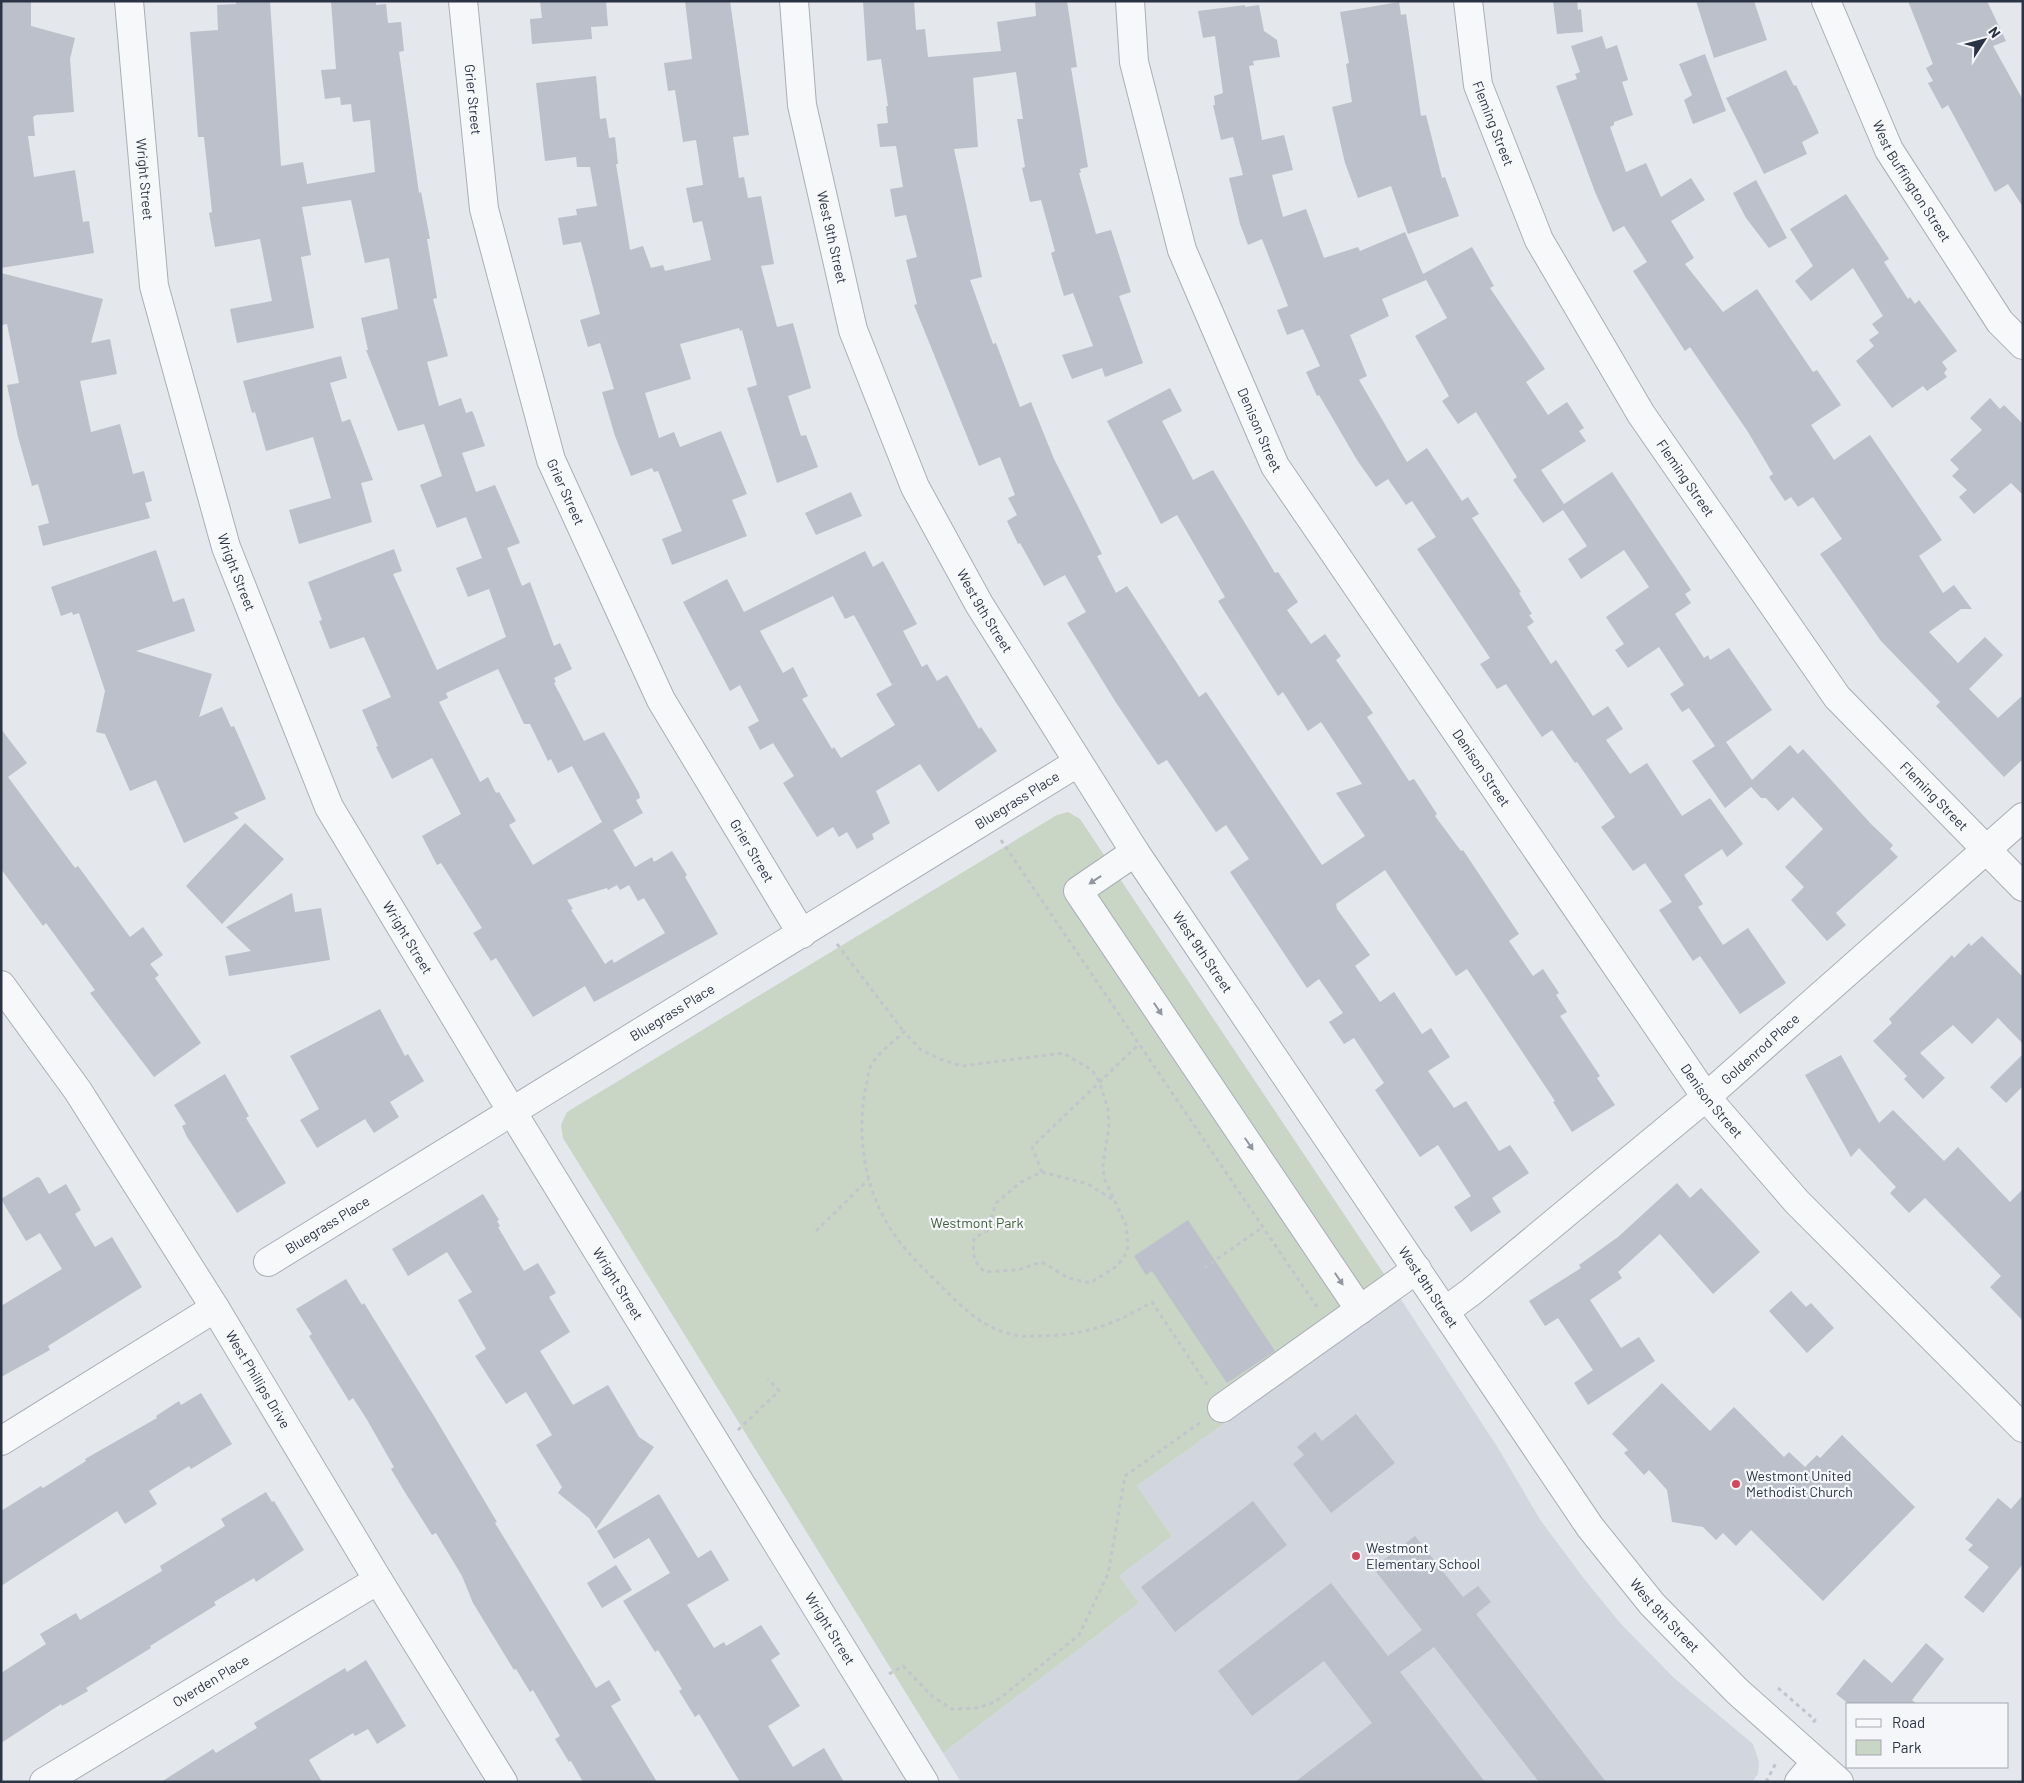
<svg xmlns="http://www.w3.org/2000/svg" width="2024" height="1783" font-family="Barlow,sans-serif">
<rect width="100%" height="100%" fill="#e4e7ec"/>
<!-- built -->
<path fill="#d2d6de" d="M1400 1298 1498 1448 1541 1521 1585 1580 1621 1624 1673 1677 1753 1744 1759 1762 1758 1774 1752 1782H961L943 1753 1139 1603 1119 1576 1172 1536 1137 1486Z"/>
<!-- green -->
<path fill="#c9d6c5" d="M1068 812 1080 819 1400 1298 1137 1486 1172 1536 1119 1576 1139 1603 943 1753 563 1138 561 1125 567 1112 1057 815Z"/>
<!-- building -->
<path fill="#bbc0ca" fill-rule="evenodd" d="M1 1H31V26L75 38 70 59 74 112 36 115 33 117 35 136H28L34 177 75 170 83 222 89 221 94 253 1 268Z
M236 1H270L281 166 303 162 307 184 375 172 370 120 353 122 351 104 341 105 340 97 325 99 321 70 336 69 331 1H376V5L386 4 388 23 401 22 404 51 399 52 419 193 421 192 430 239H427L437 298 433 299 448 356 427 362 439 406 461 398 466 413 472 411 474 415 485 446 462 453 476 492 495 485 520 543 507 548 522 586 530 582 554 646 560 643 572 669 554 678 556 682 554 683 584 741 604 732 639 793 640 798 636 800 643 813 613 830 635 867 652 857 654 862 672 851 687 875 685 877 718 934 594 1002 585 986 533 1017 496 958 491 961 473 933 482 928 441 863 437 865 422 836 461 814 432 758 392 779 376 747 378 746 362 710 391 697 364 637 330 649 319 621 322 620 308 582 394 549 402 571 393 574 437 670 506 637 489 589 468 597 456 568 482 558 466 517 437 528 420 485 442 476 424 424 398 431 366 350H368L361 318 398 309 389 258 365 263 351 200 302 207 311 255 301 257 314 328 237 343 230 309 272 301 260 239 215 247 209 213 212 212 204 137H198L190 32 218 30 217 5 236 4ZM498 669 524 724H530L548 761 551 759 558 773 572 766 602 822 533 865 509 825 516 821 499 792 496 793 488 777 480 782 439 702 448 698 446 693ZM617 885 620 890 629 885 638 901 644 898 665 933 614 963 612 959 605 964 571 910 573 909 567 900 607 888 608 890Z
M540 1H606L608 26 591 27 592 39 532 44 530 19 542 18Z
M685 1H730L749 135 733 137 739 178 744 177 748 198 761 196 774 264 761 266 777 327 793 323 811 388 788 396 801 436 806 435 818 467 777 483 747 388 757 385 742 330 740 331 739 328 680 344 691 379 645 393 659 438 674 432 680 447 721 431 747 494 732 500 747 536 672 565 662 539 682 531 658 471 654 472 652 468 631 476 615 436 602 392 614 389 600 343 588 347 580 320 600 314 581 242 563 245 558 218 577 215 576 209 597 206 590 167H577L576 157 545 161 536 83 596 76 600 119 606 118 609 138 615 137 618 164H616L630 250 643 246 651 268 663 265 665 271 711 260 702 221 693 223 686 188 703 185 696 140 683 142 675 90 668 91 664 63 692 59Z
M863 1H914L916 30 925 29 928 57 1001 51 997 22 1036 16 1035 1H1067L1077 67 1071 68 1088 167 1080 169 1081 172 1079 173 1096 234 1111 230 1131 292 1119 296 1143 363 1105 377 1102 368 1072 379 1062 355 1093 346 1073 293 1064 296 1051 253 1055 251 1041 200 1030 202 1022 168 1025 167 1017 119H1023L1016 72 973 78 978 147 954 149 982 277 970 280 993 344 996 343 1020 407 1031 402 1054 459 1102 554 1097 556 1116 593 1127 586 1199 697 1206 692 1322 865 1365 836 1336 793 1362 784 1321 722 1308 731 1283 692 1278 696 1218 601 1225 597 1177 515 1161 524 1107 421 1170 388 1182 411 1162 421 1193 480 1213 470 1275 573 1278 572 1298 602 1287 610 1311 644 1325 634 1341 656 1336 660 1373 713 1367 717 1409 781 1414 779 1437 814 1435 816 1461 851 1463 850 1519 934 1509 941 1533 976 1543 969 1559 993 1556 995 1567 1012 1560 1016 1600 1076 1597 1078 1615 1105 1572 1132 1553 1102 1555 1101 1467 969 1456 976 1385 870 1336 904 1337 909 1370 955 1355 966 1380 1002 1394 992 1422 1034 1431 1028 1450 1057 1428 1071 1454 1108 1466 1101 1499 1151 1510 1145 1529 1173 1492 1198 1501 1212 1471 1232 1454 1207 1471 1196 1438 1145 1420 1157 1375 1090 1384 1083 1354 1038 1344 1044 1329 1022 1343 1013 1319 979 1307 988 1230 872 1249 859 1226 825 1216 832 1167 760 1158 765 1115 701 1067 623 1086 612 1065 575 1044 586 1020 543 1018 544 1007 521 1017 515 1008 498 1015 495 1000 457 979 466 914 305 917 304 906 260 917 257 906 215 895 217 890 189 903 187 896 146 880 147 877 124 888 123 886 106H888L881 59 867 61Z
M1553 1H1577L1578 10 1581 9 1583 32 1557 34Z
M1696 1H1754L1767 40 1714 58Z
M1908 1H1987L2006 41 1993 46 2023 100V207L2008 184 1995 192 1948 105 1942 109 1928 83 1933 81 1926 68 1933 64Z
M1399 2 1401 15 1406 14 1421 116 1426 115 1442 178 1445 177 1459 216 1408 234 1391 186 1358 198 1345 163 1332 107 1352 102 1346 64 1349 63 1340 12Z
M1245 5V7L1259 5 1264 31 1277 40 1280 57 1253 61 1254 65 1249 66 1262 140 1284 135 1293 170 1272 175 1283 217 1306 209 1324 258 1358 247 1360 251 1405 232 1423 274 1472 247 1494 286 1490 288 1545 369 1526 382 1548 415 1567 402 1584 428 1579 431 1586 441 1541 470 1564 504 1612 472 1691 590 1685 594 1691 603 1675 614 1704 658 1708 655 1710 660 1729 648 1772 710 1726 742 1752 780 1790 745 1798 754 1803 749 1871 824 1893 845 1890 849 1898 857 1836 913 1846 925 1827 941 1791 900 1804 887 1785 867 1823 829 1793 797 1778 811 1766 798H1761L1751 787 1725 808 1692 761 1715 746 1689 708 1682 712 1670 694 1684 685 1659 647 1628 668 1615 650 1624 644 1606 617 1649 587 1624 550 1581 579 1568 559 1587 546 1563 510 1543 523 1513 480 1517 477 1476 412 1458 424 1442 401 1449 396 1415 336 1447 318 1424 276 1426 280 1382 299 1389 316 1350 335 1367 376 1359 380 1407 462 1427 448 1462 501 1468 497 1479 514 1472 518 1521 592 1519 593 1532 614 1529 615 1534 622 1527 627 1551 664 1556 660 1593 716 1608 706 1623 729 1606 740 1630 774 1647 763 1682 816 1710 798 1743 844 1727 857 1722 849 1684 875 1703 904 1698 907 1723 945 1748 928 1786 983 1740 1014 1700 956 1693 961 1659 910 1672 902 1645 863 1633 871 1601 827 1615 817 1577 762 1575 763 1552 730 1542 737 1506 684 1497 689 1480 664 1490 658 1417 549 1436 537 1412 501 1406 505 1388 479 1376 487 1357 460 1319 395 1317 396 1306 372 1320 366 1303 329 1287 335 1277 310 1288 306 1262 239 1248 245 1240 224 1229 178 1243 175 1233 137 1221 140 1213 105H1215L1214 96 1223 93 1215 36 1203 38 1198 11Z
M1602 36 1606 49 1617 45 1628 80 1622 82 1633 115 1614 122V125L1610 127 1626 172 1646 163 1661 197 1691 178 1705 200 1671 221 1694 258 1685 264 1723 312 1757 289 1813 372 1817 370 1841 405 1811 425 1834 460 1870 435 1942 540 1919 556 1943 593 1954 585 1972 609H1961L1929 632 1958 663 1985 637 2003 655 1969 689 1998 718 2023 695V759L2004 777 1936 706 1940 702 1881 641 1820 554 1842 539 1813 497 1798 507 1791 497 1785 501 1769 477 1773 474 1748 432 1690 347 1685 351 1633 271 1647 262 1624 226 1613 232 1595 192 1556 86 1577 79 1575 74 1580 72 1571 46Z
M1705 54 1726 111 1693 124 1684 100 1692 95 1679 64Z
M1786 70 1794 86 1796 85 1819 133 1802 142 1807 154 1764 174 1726 98Z
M1756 180 1787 238 1769 248 1746 218 1733 193Z
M1846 194 1889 259 1884 262 1908 299 1910 297 1915 304 1919 300 1957 351 1942 362 1947 369 1944 373 1947 377 1927 391 1923 386 1892 408 1856 361 1874 346 1869 340 1879 333 1872 324 1883 316 1853 268 1811 301 1795 281 1813 266 1790 229Z
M1 273 103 299 91 343 110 339 117 374 80 381 91 432 120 424 133 474 144 471 152 501 145 503 150 518 43 546 38 526 49 523 38 484 32 486 18 437 7 385 19 383 7 324 1 325Z
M341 356 347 378 330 383 342 422 350 419 373 480 361 483 372 522 299 544 289 510 331 498 313 437 266 451 255 412 252 413 243 381Z
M1990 398 2000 409 2004 405 2023 424V495L2011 483 1974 514 1959 497 1967 490 1952 476 1959 469 1950 460 1982 430 1970 418Z
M851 492 862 516 816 535 805 513Z
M156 550 173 602 184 598 195 631 136 651 212 674 199 717 222 707 231 727 234 726 266 799 234 813 239 818 184 843 156 780 130 791 105 734 96 732 105 691 79 613 73 615 72 612 61 616 51 587Z
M865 551 873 567 883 561 917 624 903 631 922 667 927 664 937 681 947 675 979 729 981 727 997 751 938 792 920 764 876 791 890 823 872 834 874 839 857 849 847 832 839 837 833 827 817 837 783 783 794 776 773 743 760 750 748 727 759 721 740 685 730 691 683 602 727 579 744 612ZM833 596 845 619 854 615 892 685 876 694 895 725 841 758 834 747 832 749 802 699 808 696 793 667 783 673 760 631Z
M1 729 27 763 8 777 75 868 78 866 130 937 143 927 163 955 150 964 159 975 155 978 201 1043 154 1077 90 993 95 990 46 923 43 926 1 869Z
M245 823 284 859 222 924 186 886Z
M292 893 295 912 321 908 330 960 229 976 225 956 251 951 226 927Z
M1982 936 2023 977V1044L1998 1018 1972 1044 1953 1025 1920 1053 1945 1078 1923 1099 1904 1079 1907 1076 1873 1041 1892 1023 1889 1019 1952 955 1954 958 1969 943 1971 946Z
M380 1009 405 1056 408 1054 424 1081 390 1102 399 1117 374 1133 365 1119 317 1148 300 1120 319 1109 290 1056Z
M2023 1054V1086L2006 1103 1990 1087Z
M1841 1055 1879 1123 1893 1110 1944 1161 1958 1147 2010 1202 2023 1189V1321L1990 1287 2001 1276 1925 1198 1909 1213 1890 1193 1896 1187 1859 1148 1851 1157 1805 1075Z
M225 1074 249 1116 246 1118 286 1183 237 1213 187 1137 182 1126 186 1124 174 1105Z
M37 1177 40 1178 49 1194 66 1184 81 1210 75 1214 95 1247 112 1237 142 1287 48 1346 50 1350 1 1377V1306L62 1269 40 1233 26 1241 1 1199Z
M1677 1183 1690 1198 1701 1188 1760 1252 1713 1294 1660 1234 1618 1272 1622 1278 1590 1300 1621 1348 1639 1337 1655 1361 1588 1405 1574 1383 1593 1370 1558 1318 1545 1326 1529 1301 1581 1268 1579 1265 1618 1237Z
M483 1194 499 1220 497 1221 500 1226 498 1227 524 1271 538 1263 556 1293 549 1297 570 1332 540 1351 573 1405 608 1385 639 1437 654 1447 596 1529 589 1518 558 1493 562 1487 536 1445 552 1435 526 1392 506 1404 475 1356 486 1349 458 1300 472 1292 447 1252 408 1276 392 1249Z
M1188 1220 1275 1351 1227 1383 1152 1271 1146 1275 1134 1256Z
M346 1279 362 1305 364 1303 434 1416 497 1522 495 1523 596 1688 609 1680 621 1700 611 1706 657 1782H583L571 1761 569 1762 555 1739 560 1736 533 1690 530 1692 516 1669 514 1670 473 1603 462 1576 436 1533 432 1535 406 1494 391 1469 394 1467 366 1418 353 1398 349 1401 309 1336 312 1334 296 1309Z
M1791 1291 1806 1307 1811 1303 1834 1328 1807 1353 1769 1311Z
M1662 1383 1710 1431 1734 1407 1784 1457 1789 1452 1805 1467 1817 1455 1820 1458 1842 1435 1915 1507 1823 1601 1751 1530 1736 1546 1723 1533 1716 1540 1703 1527 1672 1522 1667 1490 1649 1470 1644 1475 1624 1453 1628 1450 1612 1434Z
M201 1393 232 1444 191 1469 189 1466 149 1491 157 1504 125 1524 117 1511 1 1586V1511L41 1486 43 1488 86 1461 85 1459 157 1418 156 1416 179 1401 181 1405Z
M1356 1414 1395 1463 1331 1513 1293 1464 1304 1455 1297 1447 1315 1432 1322 1441Z
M266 1492 272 1502 274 1501 304 1550 256 1582 254 1578 214 1602 216 1605 150 1646 151 1648 86 1688 88 1691 62 1706 61 1704 1 1743V1673L46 1644 40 1634 76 1613 80 1620 162 1571 160 1566 225 1526 221 1519Z
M659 1494 698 1558 711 1550 729 1580 687 1605 714 1648 724 1642 726 1646 761 1625 780 1654 771 1660 800 1706 768 1726 793 1767 824 1748 844 1782H740L699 1714 695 1717 679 1691 682 1689 658 1650 655 1652 623 1601 670 1573 649 1538 614 1559 597 1531Z
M2023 1495V1564L1983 1613 1964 1597 1989 1567 1968 1550 1973 1545 1965 1539 1998 1498 2011 1509Z
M1253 1501 1287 1545 1175 1632 1141 1587Z
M1415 1536 1463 1597 1478 1586 1491 1602 1476 1614 1606 1782H1539L1434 1647 1400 1672 1485 1782H1295L1372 1723 1324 1661 1252 1716 1218 1671 1331 1583 1388 1656 1422 1630 1373 1568Z
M616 1565 632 1590 602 1608 587 1583Z
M1926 1643 1944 1659 1912 1700 1917 1704H1849L1836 1694 1864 1659 1892 1683Z
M366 1660 406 1726 377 1744 368 1729 355 1736 353 1733 309 1760 322 1782H161L213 1749 216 1753 257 1728 254 1723 345 1668 347 1672Z"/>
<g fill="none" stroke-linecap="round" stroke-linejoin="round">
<defs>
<g id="minor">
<path id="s1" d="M129 1 154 286 226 547 329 807 511 1110 924 1782"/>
<path id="s2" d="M463 1 484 209 551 460 661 700 802 934"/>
<path id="s3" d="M794 1 802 105 853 330 915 487 979 604 1135 852 1590 1527 1652 1604 1737 1691 1839 1782"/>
<path id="s4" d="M1130 1 1134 62 1182 250 1275 466 1706 1097 1797 1202 2023 1428"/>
<path id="s5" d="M1468 1 1478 85 1539 240 1641 414 1837 697 2023 887"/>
<path id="s6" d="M1826 1 1889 150 2000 322 2023 345"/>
<path d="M1135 852 1078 891 1360 1310"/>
<path id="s7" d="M1 985 78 1091 215 1308 378 1580 503 1782"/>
<path id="s8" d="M268 1262C536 1094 808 931 1077 763"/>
<path id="s9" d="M1445 1311 1471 1292 1706 1097 2023 817"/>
<path d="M1222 1408 1417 1269"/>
<path d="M1 1441 215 1308"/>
<path id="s10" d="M44 1782 378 1580"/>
<path d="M1799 1782 1816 1762"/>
</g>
</defs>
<!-- minor casing -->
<use href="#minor" stroke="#a9aeb7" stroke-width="30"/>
<!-- path -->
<path stroke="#c2c5cb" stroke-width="3" stroke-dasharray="4 4" stroke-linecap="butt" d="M1001 840 1317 1307
M837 944 904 1032
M1042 1172 1032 1147 1139 1044
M1112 1199 1088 1184 1042 1172 1021 1182 996 1203 987 1231 974 1238C973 1255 972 1260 985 1272L1017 1270 1042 1262 1068 1278 1090 1283 1113 1269 1123 1259 1128 1247 1126 1225 1104 1178 1103 1165 1109 1126 1108 1109 1099 1081 1092 1070 1063 1053 962 1066 940 1059 921 1050 904 1032C893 1042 880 1051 872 1064 868 1070 868 1079 866 1086 856 1133 864 1187 890 1228 903 1249 921 1266 938 1283 960 1305 982 1329 1015 1335 1022 1337 1030 1336 1037 1336 1082 1336 1114 1325 1152 1302L1208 1386
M816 1231 868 1180
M1204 1268 1263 1227
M738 1430 779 1391 768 1379
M889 1674 903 1666 933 1697 952 1709 977 1708 995 1702 1079 1635 1108 1574 1125 1476 1201 1422
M1778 1688 1815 1720 1812 1724
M1766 1782 1777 1761"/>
<!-- minor -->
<use href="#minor" stroke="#f7f8fa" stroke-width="28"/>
</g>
<!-- one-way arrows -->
<defs><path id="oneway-solid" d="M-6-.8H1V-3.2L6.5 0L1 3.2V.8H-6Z" transform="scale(1.25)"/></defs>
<g fill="#9196a0">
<use href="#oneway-solid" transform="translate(1095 880) rotate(146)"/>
<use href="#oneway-solid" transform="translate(1158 1009) rotate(56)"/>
<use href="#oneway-solid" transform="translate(1249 1144) rotate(56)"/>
<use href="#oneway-solid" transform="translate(1339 1279) rotate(56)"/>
</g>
<!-- markers -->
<g fill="#d1495b" stroke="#f4f6f9" stroke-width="2">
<circle cx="1736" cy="1484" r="5"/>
<circle cx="1356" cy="1556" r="5"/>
</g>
<g text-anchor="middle" stroke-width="4.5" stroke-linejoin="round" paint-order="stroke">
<!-- street labels -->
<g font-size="14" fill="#2b3445" stroke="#f4f6f9">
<text dy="5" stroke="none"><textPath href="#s2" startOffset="99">Grier Street</textPath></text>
<text dy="5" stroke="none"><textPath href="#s5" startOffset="126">Fleming Street</textPath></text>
<text dy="5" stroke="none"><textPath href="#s1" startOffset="179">Wright Street</textPath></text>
<text dy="5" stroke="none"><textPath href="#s6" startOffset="200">West Buffington Street</textPath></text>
<text dy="5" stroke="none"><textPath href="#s3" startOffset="240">West 9th Street</textPath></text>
<text dy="5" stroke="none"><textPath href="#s4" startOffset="451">Denison Street</textPath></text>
<text dy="5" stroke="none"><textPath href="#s5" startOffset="531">Fleming Street</textPath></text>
<text dy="5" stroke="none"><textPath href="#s2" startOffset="504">Grier Street</textPath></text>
<text dy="5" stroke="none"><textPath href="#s1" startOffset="584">Wright Street</textPath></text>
<text dy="5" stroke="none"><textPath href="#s3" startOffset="646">West 9th Street</textPath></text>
<text dy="5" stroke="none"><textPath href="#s4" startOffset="856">Denison Street</textPath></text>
<text dy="5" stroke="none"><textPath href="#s5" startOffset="936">Fleming Street</textPath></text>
<text dy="5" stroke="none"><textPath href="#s8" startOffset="880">Bluegrass Place</textPath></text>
<text dy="5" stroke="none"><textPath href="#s2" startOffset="909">Grier Street</textPath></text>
<text dy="5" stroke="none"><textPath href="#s1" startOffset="989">Wright Street</textPath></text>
<text dy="5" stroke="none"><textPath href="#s3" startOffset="1051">West 9th Street</textPath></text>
<text dy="5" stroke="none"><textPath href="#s8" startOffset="475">Bluegrass Place</textPath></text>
<text dy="5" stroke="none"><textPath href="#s9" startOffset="410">Goldenrod Place</textPath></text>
<text dy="5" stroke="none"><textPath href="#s4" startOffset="1261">Denison Street</textPath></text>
<text dy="5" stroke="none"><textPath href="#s8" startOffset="70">Bluegrass Place</textPath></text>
<text dy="5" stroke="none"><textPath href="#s1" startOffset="1394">Wright Street</textPath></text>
<text dy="5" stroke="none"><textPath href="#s3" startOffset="1455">West 9th Street</textPath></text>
<text dy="5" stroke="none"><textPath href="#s7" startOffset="471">West Phillips Drive</textPath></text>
<text dy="5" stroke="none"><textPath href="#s3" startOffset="1860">West 9th Street</textPath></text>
<text dy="5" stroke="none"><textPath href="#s1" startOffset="1799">Wright Street</textPath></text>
<text dy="5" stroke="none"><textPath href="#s10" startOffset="195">Overden Place</textPath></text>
</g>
<!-- park labels -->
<g font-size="14" fill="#3f6138" stroke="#f4f6f9">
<text x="977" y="1228">Westmont Park</text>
</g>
<!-- poi labels -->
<g font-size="14" fill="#2b3445" stroke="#f4f6f9" text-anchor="start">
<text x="1746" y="1481">Westmont United<tspan x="1746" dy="16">Methodist Church</tspan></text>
<text x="1366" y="1553">Westmont<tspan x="1366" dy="16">Elementary School</tspan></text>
</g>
</g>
<!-- border -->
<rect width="2024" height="1783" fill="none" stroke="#2b3445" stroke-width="5"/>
<!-- legend -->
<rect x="1846" y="1703" width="162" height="65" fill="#f4f6f9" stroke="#a4a8b1"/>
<rect x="1856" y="1719" width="25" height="8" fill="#f7f8fa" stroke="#a4a8b1"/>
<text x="1892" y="1728" font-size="15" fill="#2b3445">Road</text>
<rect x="1856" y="1740" width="25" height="15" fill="#c9d6c5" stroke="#a4a8b1"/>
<text x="1892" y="1753" font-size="15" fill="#2b3445">Park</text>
<!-- north arrow -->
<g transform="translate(1984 40) rotate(54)" stroke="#f4f6f9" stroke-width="4" paint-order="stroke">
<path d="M0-4L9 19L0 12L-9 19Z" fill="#2b3445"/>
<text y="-8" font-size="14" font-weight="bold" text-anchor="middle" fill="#2b3445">N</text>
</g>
</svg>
